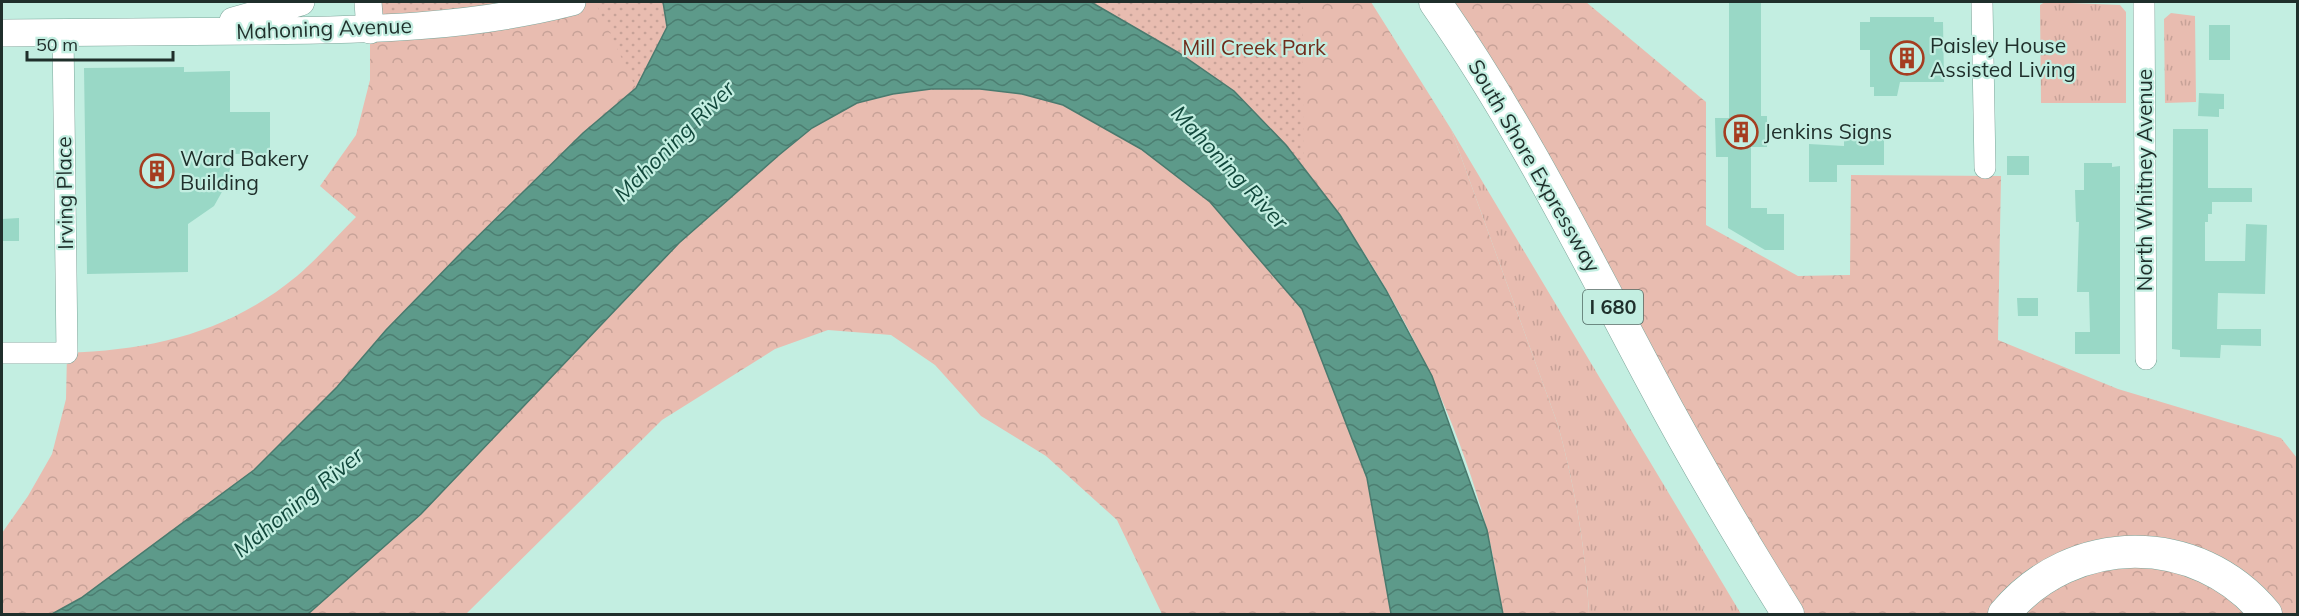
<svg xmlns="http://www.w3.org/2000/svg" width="2299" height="616" font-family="Mulish,sans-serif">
<defs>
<pattern id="grass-tufts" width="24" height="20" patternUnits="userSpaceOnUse" patternTransform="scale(1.5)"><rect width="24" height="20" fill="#e8bcb0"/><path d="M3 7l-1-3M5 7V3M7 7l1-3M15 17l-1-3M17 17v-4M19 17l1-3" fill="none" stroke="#c7a298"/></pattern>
<pattern id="forest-crowns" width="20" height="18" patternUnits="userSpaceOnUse" patternTransform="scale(1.5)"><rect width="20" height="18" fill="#e8bcb0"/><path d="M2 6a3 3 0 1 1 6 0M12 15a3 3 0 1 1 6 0" fill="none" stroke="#c7a298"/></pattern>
<pattern id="park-dots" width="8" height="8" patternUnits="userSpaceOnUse" patternTransform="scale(1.5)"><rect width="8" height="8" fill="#e8bcb0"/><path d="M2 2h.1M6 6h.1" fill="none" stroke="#c7a298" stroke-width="1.8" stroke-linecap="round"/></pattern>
<pattern id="water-waves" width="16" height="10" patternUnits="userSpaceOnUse" patternTransform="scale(1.5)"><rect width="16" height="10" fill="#5d9a8a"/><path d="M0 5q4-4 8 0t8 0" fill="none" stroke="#4c7e71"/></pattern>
</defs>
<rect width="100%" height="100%" fill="#c3eee1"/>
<!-- grass -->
<path fill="url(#grass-tufts)" d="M2045 2 2120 5 2126 12V103H2041L2040 5Z
M2171 13 2195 16 2196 102 2165 103 2164 19Z
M1451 129 1741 614H1589C1586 550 1575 487 1558 425Z"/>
<!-- forest -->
<path fill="url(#forest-crowns)" d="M550 2H663L636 88 583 133 462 252 386 330 337 387 254 470 81 598 52 614H2V533L28 496 52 454 66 399 67 353C154 350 229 332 297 276 318 258 337 236 356 217L320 186 356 135 370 80V30Z
M1091 2H1371L1451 129 1558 425C1575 487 1586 550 1589 614H1503C1498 586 1494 557 1487 530 1454 404 1391 282 1312 178 1289 148 1264 114 1234 90 1191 56 1139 30 1091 2Z
M1435 2H1586L1706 102V225L1798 276 1850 275 1851 175 2001 176 1998 340 2118 389 2281 438 2297 458V614H1788Z
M930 89H980L1022 94 1063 105 1141 149 1210 202 1302 309 1367 478 1391 614H1162L1117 520 1046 456 981 416 935 365 891 335 828 330 775 349 662 420 466 614H308L421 514 679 243 779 155 812 128 857 103 893 94Z"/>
<!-- park -->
<path fill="url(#park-dots)" d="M368 2H550L370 30Z
M595 2H704L667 27 636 88Z
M1091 2H1302L1304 168 1234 91 1179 53Z"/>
<!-- water -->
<path fill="url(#water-waves)" stroke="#4a7a6e" stroke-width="1.5" d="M663 2H1091L1179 53 1234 91 1286 145 1340 215 1386 290 1432 376 1487 530 1503 614H1391L1367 478 1302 309 1210 202 1141 149 1063 105 1022 94 980 89H931L893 94 857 103 812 128 779 155 679 243 421 514 308 614H52L81 598 254 470 337 387 386 330 462 252 583 133 636 88 667 27Z"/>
<!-- building -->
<path fill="#99d8c6" d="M1729 2H1761V116H1767V147H1751V208H1767V214H1784V250H1765L1728 228V157H1716L1715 118H1729Z
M1870 17H1934V22H1943L1944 82H1900L1897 96H1874V87H1870V50H1860V22H1870Z
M2209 25H2230V60H2209Z
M184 67V72L230 71V112H270V153L233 154 227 183 214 206 188 224V272L87 274 84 68Z
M2199 93 2224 94V109H2219V117L2198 116Z
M1884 129V165H1837V182H1809V144L1844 146V130Z
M2173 129H2208V188H2252V202H2212V214H2208V222H2205V261H2245L2246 224 2267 225 2265 294 2218 293 2217 329H2261V346L2221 345 2220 358 2180 357V350L2172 349Z
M2007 156H2029V175H2007Z
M2084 163H2112V167L2120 166V354H2075V332H2090L2089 292H2077L2079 222H2076L2075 190H2084Z
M19 218V241H2V219Z
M2017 298H2038V316H2018Z"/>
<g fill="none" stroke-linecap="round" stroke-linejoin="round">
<defs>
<path id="minor" d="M1982 2 1985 168
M2144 2 2146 359
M2 353H67L63 33"/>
<path id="major" d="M368 2 370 30
M233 21 301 2
M2 33C88 32 174 32 261 31 366 30 470 28 572 2"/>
<path id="highway" d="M1435 2C1517 119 1582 249 1649 375 1692 456 1739 536 1788 614
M2004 614C2072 532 2197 530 2266 614"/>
</defs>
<!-- minor casing -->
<use href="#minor" stroke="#7da59a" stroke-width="22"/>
<!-- major casing -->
<use href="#major" stroke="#7da59a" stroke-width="28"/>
<!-- highway casing -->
<use href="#highway" stroke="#7da59a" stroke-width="33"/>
<!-- minor -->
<use href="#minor" stroke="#fff" stroke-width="21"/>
<!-- major -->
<use href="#major" stroke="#fff" stroke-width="27"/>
<!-- highway -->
<use href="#highway" stroke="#fff" stroke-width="32"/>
</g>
<!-- icons -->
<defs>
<symbol id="building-ring" viewBox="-11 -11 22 22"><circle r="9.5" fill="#c3eee1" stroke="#a53d20" stroke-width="1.5"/><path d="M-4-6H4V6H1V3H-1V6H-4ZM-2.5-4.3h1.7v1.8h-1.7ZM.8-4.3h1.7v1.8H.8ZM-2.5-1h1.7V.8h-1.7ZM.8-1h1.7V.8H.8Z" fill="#a53d20"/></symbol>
</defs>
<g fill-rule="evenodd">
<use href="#building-ring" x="1888" y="39" width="38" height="38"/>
<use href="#building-ring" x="1722" y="113" width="38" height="38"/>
<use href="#building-ring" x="138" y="152" width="38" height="38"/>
</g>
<g text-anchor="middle" stroke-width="4.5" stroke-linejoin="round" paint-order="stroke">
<!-- shield labels -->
<rect fill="#c3eee1" stroke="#506862" stroke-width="1.5" x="1583" y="290" width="60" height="34" rx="4.5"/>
<g font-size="20" font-weight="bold" fill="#1f2f2b">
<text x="1613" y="314">I 680</text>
</g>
<!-- street labels -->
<g font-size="21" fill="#1f2f2b" stroke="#c3eee1">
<text transform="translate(324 29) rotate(-2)" y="7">Mahoning Avenue</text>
<text transform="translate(1534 166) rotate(60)" y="7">South Shore Expressway</text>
<text transform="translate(2145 180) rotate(-90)" y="7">North Whitney Avenue</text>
<text transform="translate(65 193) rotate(-91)" y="7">Irving Place</text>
</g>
<!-- poi labels -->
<g font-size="21" fill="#1f2f2b" stroke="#c3eee1" text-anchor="start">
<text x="1930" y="53">Paisley House<tspan x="1930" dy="24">Assisted Living</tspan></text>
<text x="1764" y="139">Jenkins Signs</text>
<text x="180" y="166">Ward Bakery<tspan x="180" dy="24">Building</tspan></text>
</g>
<!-- park labels -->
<g font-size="21" fill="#6f2c1b" stroke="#c3eee1">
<text x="1254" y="55">Mill Creek Park</text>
</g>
<!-- water labels -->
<g font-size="22" font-style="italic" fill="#12483c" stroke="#c3eee1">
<text transform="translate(674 141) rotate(-45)" y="8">Mahoning River</text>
<text transform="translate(1230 167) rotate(47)" y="8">Mahoning River</text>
<text transform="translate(298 502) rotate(-39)" y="8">Mahoning River</text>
</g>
</g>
<!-- border -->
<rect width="2299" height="616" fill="none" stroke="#1f2f2b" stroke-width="6"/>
<!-- scale -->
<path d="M27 51v9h146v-9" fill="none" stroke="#1f2f2b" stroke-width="3"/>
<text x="36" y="51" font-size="18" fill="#1f2f2b" stroke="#c3eee1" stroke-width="4.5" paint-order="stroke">50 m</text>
</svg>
